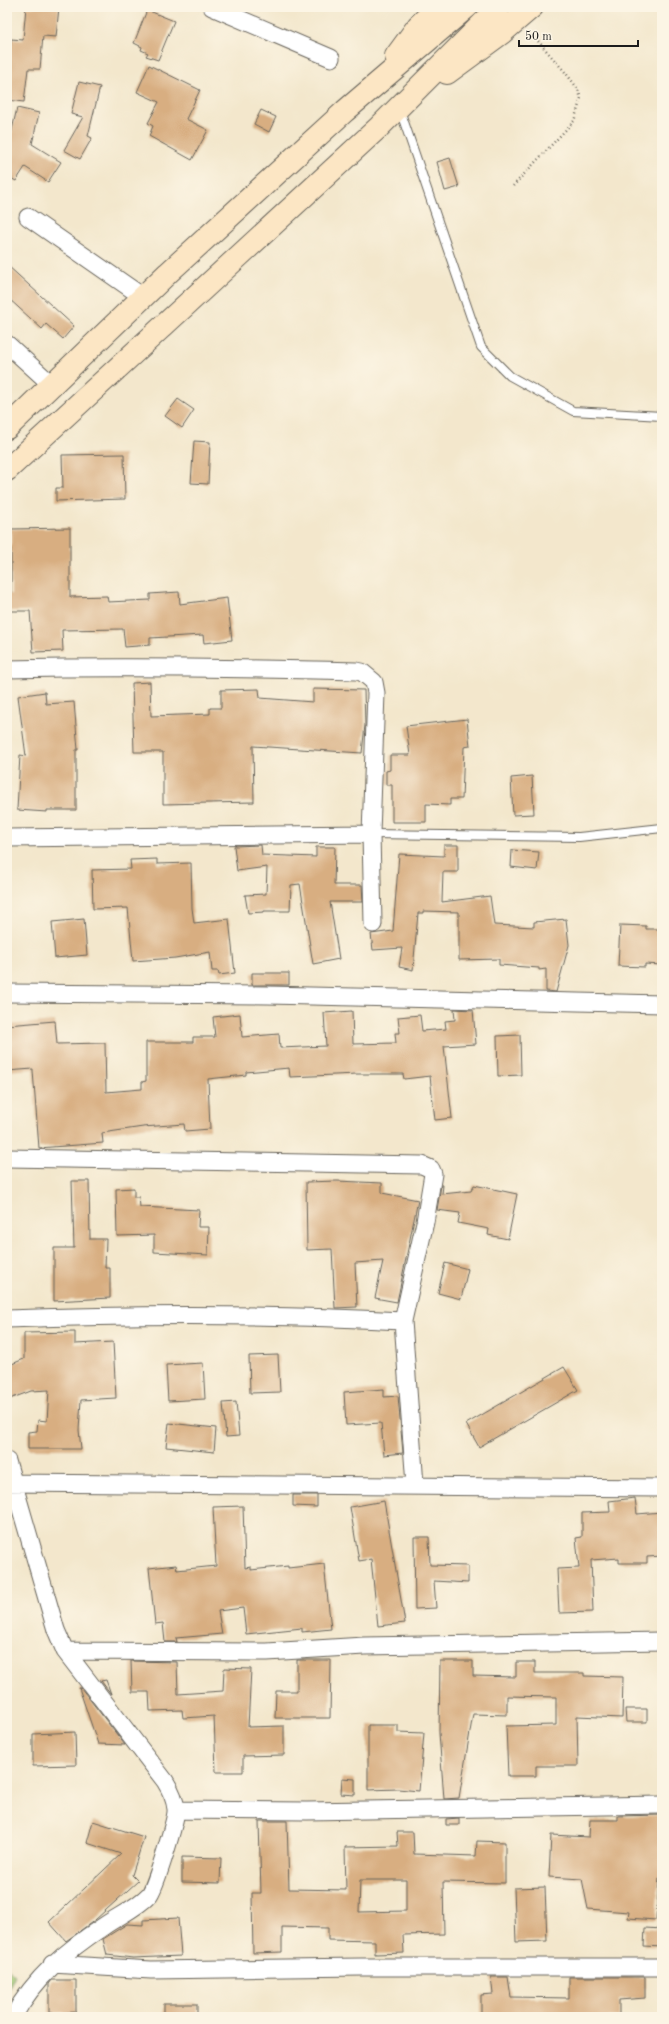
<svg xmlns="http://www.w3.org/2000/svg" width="669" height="2024" font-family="'Old Standard TT',serif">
<rect width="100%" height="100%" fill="#fcf5e5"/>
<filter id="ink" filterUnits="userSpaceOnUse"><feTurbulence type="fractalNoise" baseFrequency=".025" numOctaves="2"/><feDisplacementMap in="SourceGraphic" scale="8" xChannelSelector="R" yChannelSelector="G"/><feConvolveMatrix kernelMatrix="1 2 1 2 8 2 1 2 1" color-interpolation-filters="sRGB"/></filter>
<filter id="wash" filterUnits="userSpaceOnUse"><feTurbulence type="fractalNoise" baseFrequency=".012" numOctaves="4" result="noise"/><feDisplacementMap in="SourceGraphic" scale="16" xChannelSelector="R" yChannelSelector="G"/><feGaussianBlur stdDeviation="0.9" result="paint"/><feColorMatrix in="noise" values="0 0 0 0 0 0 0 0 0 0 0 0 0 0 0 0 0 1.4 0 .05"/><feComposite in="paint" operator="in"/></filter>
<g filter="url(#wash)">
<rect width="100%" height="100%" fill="#f3e7cc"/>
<!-- green -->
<path fill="#98c26e" stroke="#5a6f45" d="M7 1968 15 1975 7 1991Z"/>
<g id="blocks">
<!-- building -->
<path fill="#d8ae81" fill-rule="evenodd" d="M26 7H59L56 37 43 36 40 69H28L24 102 7 100V72H9L11 39 23 40Z
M147 10 174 21 158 60 146 56 148 53 141 50 142 47 134 43Z
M149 65 200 90 186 119 208 130 192 160 149 136 153 126 148 123 159 102 137 92Z
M79 82 100 87 88 136 92 138 80 159 64 150 83 117 71 114Z
M17 108 39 113 32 144 61 162 48 182 25 167 16 181 7 176V152Z
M261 110 276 117 269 132 254 124Z
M450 158 459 187 445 191 437 162Z
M7 265 74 326 63 339 46 324 42 329 7 297Z
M178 399 194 410 182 428 165 416Z
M194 441 210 442 208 484 191 483Z
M124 454 125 499 56 501V488H63L62 455Z
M70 528V597L107 596 108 602 150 600V594L179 592 180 604 227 598 232 640 204 643 203 635 150 638V645L125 647 123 629 62 630 63 651 33 652 30 611H7V594H11V529Z
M150 682 151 716 210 714V708H221V690L259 689 260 698 313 702V689L364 690 365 725 362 753 253 746 254 802 163 804V752H134L132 683Z
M45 692 46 704 74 702 78 750H76V810H47V812L17 810 20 755 26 756 18 696Z
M467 719 470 746 464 747 462 799H450V805L426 804V822H392V785H386V771L390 770V755H410L406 726Z
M532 776 534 814 513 815 511 778Z
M261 845 262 855 316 857V847H335L334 885H362L363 902H330L339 959 313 964 300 884 291 885 290 911H264V912L248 913 245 895 266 894 267 867 237 871 234 846Z
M444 845H458V872H443L442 902 490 896 494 925 534 927V922L566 919 569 945 556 992 546 991V969L539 970V968L499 965V959L459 960V912L423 911V913H418L413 970 399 967 402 948 373 950 371 934 393 931 399 854 444 856Z
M512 850 539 852 537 870 511 867Z
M157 859V864L191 863 192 908 194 923 229 919 235 973 219 975 218 971H212L210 952 175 958 133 961 128 908 93 909 92 870 131 869 130 860Z
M84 919 87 955 55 958 52 922Z
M620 925 646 926V929H662V965L645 964V967L618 966Z
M252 973H289V985H252Z
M454 1009 473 1010 476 1044 444 1046 452 1118 435 1120 430 1076 404 1079 403 1074H357L290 1077 289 1068 246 1072V1075L208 1079 210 1129 185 1131 184 1124 143 1127 102 1133 103 1143 39 1148 33 1071V1069L7 1071V1025L55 1021 57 1044 105 1043 106 1092 142 1089V1082L146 1081V1042H193V1037H215L213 1017 240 1014 242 1037 279 1034 280 1048 326 1046 324 1013 352 1011 353 1044 396 1043 395 1033H400L398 1017 420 1015 422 1031 446 1029 445 1021 455 1020Z
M520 1035 521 1075 498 1076 497 1036Z
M72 1181H89L90 1239H106L105 1268H110V1298L54 1301V1248H74Z
M337 1181 382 1183V1193L418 1200 397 1302 375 1298 383 1261 355 1263 357 1307 335 1308 332 1249 307 1250 306 1182Z
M441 1185H443L442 1194 471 1191 474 1185 517 1194 508 1239 488 1235 489 1229 458 1223 460 1213 437 1210Z
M134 1188V1197H139L140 1207 199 1210 198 1227H209L208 1255 154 1252V1235L117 1236 116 1189Z
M445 1263 468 1269 461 1299 438 1293Z
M75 1332V1344L113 1342 116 1398 81 1400 79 1430 81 1449H28V1432L37 1431 38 1420 47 1421 49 1390 31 1391 7 1400V1366L24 1359V1333Z
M278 1355 280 1392 250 1393 249 1356Z
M203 1363 205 1399 168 1401 166 1365Z
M564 1367 578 1390 479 1447 466 1424Z
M384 1389V1397L398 1396 403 1453 384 1455 381 1423 346 1425 344 1392Z
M236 1402 239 1436 226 1437 223 1403Z
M169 1423 216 1428 214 1452 166 1447Z
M293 1495H317V1507L293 1506Z
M635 1498 637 1514 662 1512V1556L647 1557V1563H619V1558L591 1560 593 1612 559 1613 557 1569 579 1568 576 1538 582 1537V1513L610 1512 609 1501Z
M384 1501 405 1623 378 1626 371 1559 359 1561 350 1507Z
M243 1506 245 1568 251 1567V1570L288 1566V1568L324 1564 331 1629 302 1632V1628L246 1634 243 1608 218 1611 222 1634 176 1638 177 1642H165L163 1623 155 1624 149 1568 176 1565 177 1570 216 1566 213 1507Z
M414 1537H429L430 1565 468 1566V1583L434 1581 436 1608 415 1609Z
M297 1660H331L330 1718H275L276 1691H297Z
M131 1661 177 1662 178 1694 223 1691 224 1668 251 1669 248 1727 284 1726V1755L243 1756V1772H216L214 1716 183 1718 182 1710 150 1711 149 1692H132Z
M440 1661H473V1676L516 1677V1662H535V1673H584V1676L623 1677 622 1718 577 1716 578 1766H536V1776H508L506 1726 556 1725V1697L507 1696V1715L473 1714 459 1798 444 1799 439 1733Z
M106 1680 111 1694 101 1681Z
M79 1688H81L125 1745 98 1744Z
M625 1709H647V1722H626Z
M368 1725H398V1732L424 1733 419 1791 398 1789 368 1790Z
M75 1732 76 1765 33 1766V1734Z
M342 1778 355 1779V1795L341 1794Z
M662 1815V1878H659L656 1920 628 1918 629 1912 588 1909 582 1879 549 1877 551 1835 589 1837 590 1820H618V1816Z
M459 1818V1825H446V1819Z
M93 1821 144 1837 132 1875 138 1881 95 1920 66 1941 49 1922 121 1854 87 1843Z
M259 1821H287L289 1889 346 1890 345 1847 398 1846 397 1832H413L414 1854 476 1856 477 1841 505 1842V1883L443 1882 444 1934 403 1935 404 1953 375 1954V1941L328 1940V1928L282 1927V1952L253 1953 252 1893H261ZM360 1880H406V1911L359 1912Z
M182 1857 221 1858 220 1883 182 1882Z
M545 1887 547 1941 516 1942 514 1888Z
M178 1918 181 1956 133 1958 107 1955 103 1939 127 1924 143 1925V1920Z
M645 1928 662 1929V1947L644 1946Z
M491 1977H508L511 1997 569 1998V1977H645V1998L619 2000V2017H481V1995L493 1994Z
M52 1980H76V2012L49 2013V1984Z
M164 2004H197V2017H164Z"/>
</g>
</g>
<g filter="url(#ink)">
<use href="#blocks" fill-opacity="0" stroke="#67635a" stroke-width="1"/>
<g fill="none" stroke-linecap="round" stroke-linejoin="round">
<defs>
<path id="service" d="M400 110 481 347 510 376 573 411 662 416
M371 834 579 837 662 828"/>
<path id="minor" d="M212 7 331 58
M28 217 143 297
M7 344 52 385
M7 669C123 666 240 668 356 671L362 672 374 682 376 693 371 834 373 924
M7 838 371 834
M7 993 268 995 662 1004
M7 1158 422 1165 431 1169 433 1174 425 1222 403 1321 415 1485
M7 1319C139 1314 271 1314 403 1321
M7 1461 56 1630 65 1651 165 1781C170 1789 175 1799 176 1809 177 1817 155 1889 149 1895 137 1908 118 1916 104 1926 67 1950 34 1978 13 2017
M7 1483 662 1488
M65 1651 267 1652 364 1646 662 1641
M176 1810 307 1811 662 1805
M52 1964 151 1970 361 1967H662"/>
<path id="secondary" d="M396 56 418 26 438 7
M447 73 503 32 532 7
M7 428 168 273 345 111 467 7
M7 470 379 127 499 7"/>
</defs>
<!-- service casing -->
<use href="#service" stroke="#67635a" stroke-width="10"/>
<!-- minor casing -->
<use href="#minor" stroke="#67635a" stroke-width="19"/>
<!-- secondary casing -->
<use href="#secondary" stroke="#67635a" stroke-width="24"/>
<!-- path -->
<path stroke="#67635a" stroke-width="2.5" stroke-dasharray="1 3" stroke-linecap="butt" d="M513 186 574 121 581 98 578 89 565 72 531 33"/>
<!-- service -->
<use href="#service" stroke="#fff" stroke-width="8"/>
<!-- minor -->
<use href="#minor" stroke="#fff" stroke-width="17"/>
<!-- secondary -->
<use href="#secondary" stroke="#fce6c4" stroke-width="22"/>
</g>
</g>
<!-- margin -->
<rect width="669" height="2024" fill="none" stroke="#fcf5e5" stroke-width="24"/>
<!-- scale -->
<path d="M519 40v6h119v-6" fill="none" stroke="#1c1c1c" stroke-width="2"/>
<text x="525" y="40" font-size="12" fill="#1c1c1c" stroke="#fcf5e5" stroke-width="3" paint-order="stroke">50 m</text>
</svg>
